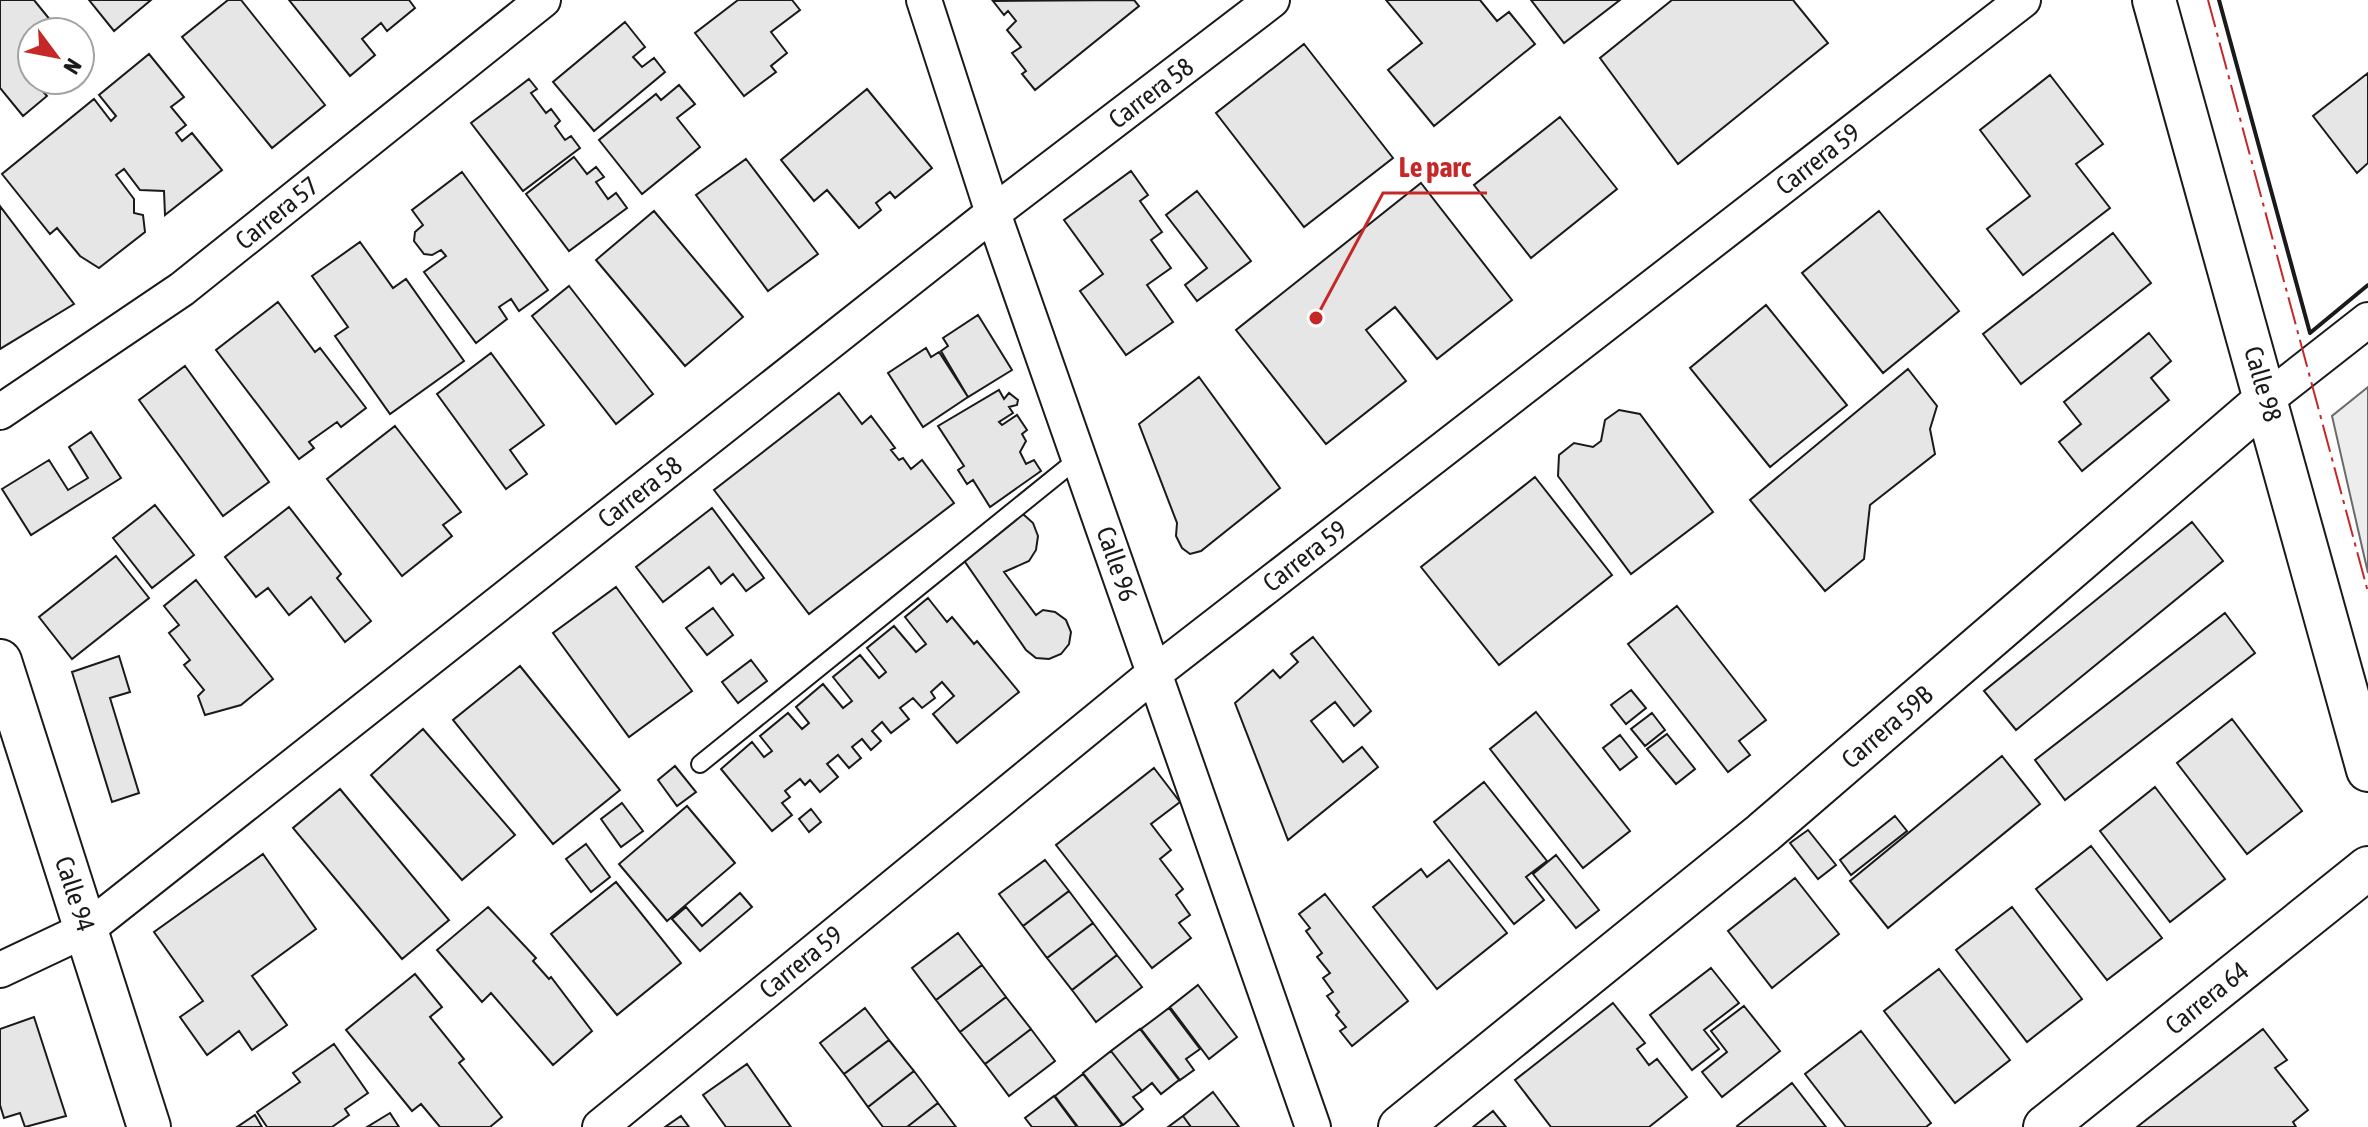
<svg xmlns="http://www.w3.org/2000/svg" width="2368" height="1127" font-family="'Asap Condensed',sans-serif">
<rect width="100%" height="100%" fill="#fff"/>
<!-- green -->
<path fill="#ededed" stroke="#6a6a6a" stroke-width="2" d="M2368 387V573L2332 416Z"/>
<!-- building -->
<path fill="#e6e6e6" stroke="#1a1a1a" stroke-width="2" d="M0 0H34L60 32H32V80H48L39 87 47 96 23 116 0 88Z
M89 0H151L114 31Z
M228 0H241L325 105 272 148 182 37Z
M289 0H409L415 8 387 31 381 23 362 39 375 55 350 76Z
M738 0H792L800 10 771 32 787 53 771 66 776 72 744 96 695 33Z
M1134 0 1139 6 1035 90 1022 74 1026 71 1012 53 1021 47 1007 30 1016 21 1008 11 1004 15 993 1Z
M1386 0H1480L1497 21 1509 12 1535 44 1434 126 1388 70 1422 43Z
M1531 0H1620L1564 43Z
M1672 0H1793L1828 43 1678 164 1600 58Z
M625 22 645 47 633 57 642 67 654 58 665 72 594 131 553 82Z
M1304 44 1393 158 1304 227 1216 113Z
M149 54 184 97 171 107 186 125 176 133 182 141 192 133 222 170 165 215 164 191 140 190 124 169 116 175 134 199V213L143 215 145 232 99 268 80 256 57 228 50 234 2 174 94 99 111 121 116 116 99 95Z
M2368 73V163L2357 173 2313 116Z
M2050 75 2103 144 2076 164 2110 208 2023 275 1987 229 2030 196 1980 130Z
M529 79 537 89 531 93 546 113 551 109 560 121 555 126 565 140 571 136 580 148 523 191 471 123Z
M679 85 695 104 677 118 700 147 642 194 599 140 656 94 661 100Z
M867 89 932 168 895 198 890 192 876 203 881 210 859 228 827 190 814 201 781 160Z
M1560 117 1617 189 1531 258 1474 185Z
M574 157 587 174 596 167 604 177 596 182 608 199 616 193 627 208 569 251 526 194Z
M746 159 818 254 768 291 696 195Z
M1131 171 1148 195 1140 201 1162 232 1151 240 1171 268 1147 285 1173 322 1126 355 1080 291 1103 274 1064 220Z
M462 172 548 290 519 311 511 299 499 307 507 319 476 343 424 272 446 256 441 250 432 255 424 254 414 241 415 232 423 225 412 210Z
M1421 183 1512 300 1437 359 1395 307 1366 330 1406 381 1326 444 1236 330Z
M1197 191 1251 261 1197 301 1185 285 1207 268 1166 215Z
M0 206 74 304 0 349Z
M654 211 743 317 685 366 596 260Z
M1879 211 1959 311 1883 373 1802 273Z
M2113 233 2151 283 2021 384 1983 334Z
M360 242 393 288 406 279 464 361 390 414 335 336 348 327 312 276Z
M569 286 653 394 616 424 532 316Z
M278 302 315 352 320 348 366 408 341 427 337 422 309 442 314 448 299 459 216 350Z
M1766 305 1847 405 1770 467 1690 368Z
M978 315 1012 370 968 397 941 351 948 346 943 338Z
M2149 333 2171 361 2151 378 2169 400 2082 471 2059 442 2081 424 2064 402Z
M926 348 931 357 939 352 968 397 923 427 888 373Z
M491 353 544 425 510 450 527 474 506 489 437 394Z
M185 366 269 482 223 516 139 400Z
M1908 369 1937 406 1930 429 1935 454 1870 505 1864 559 1825 591 1750 500Z
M1199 377 1280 488 1201 551 1190 554 1182 548 1176 536 1177 523 1139 424Z
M999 390 1004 399 1009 393 1018 400 1017 405 1009 407 1013 413 999 422 1002 425 1017 415 1027 430 1022 434 1026 441 1020 452 1026 464 1034 460 1041 471 990 507 973 480 967 484 958 470 964 466 938 426Z
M839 393 862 424 871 416 895 448 891 450 899 460 903 458 911 469 922 460 954 503 809 614 714 490Z
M1619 410 1640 414 1713 512 1631 574 1558 476 1559 455 1574 443 1593 447 1601 441 1605 420Z
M395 426 461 512 443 525 452 536 402 576 327 479Z
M91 432 121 478 31 535 2 489 49 460 68 490 88 478 69 447Z
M1535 477 1612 575 1499 665 1421 567Z
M155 505 194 555 152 588 113 538Z
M289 507 341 574 337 578 371 621 345 642 311 597 289 615 268 588 256 597 225 557Z
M712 508 764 578 746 591 733 574 721 584 709 567 663 602 636 567Z
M1023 514 1033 523 1038 536 1036 550 1029 561 1004 572 1036 615 1043 610 1055 612 1066 620 1071 632 1069 644 1061 654 1049 659 1036 658 1026 650 963 559 978 543Z
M2192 522 2223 561 2016 730 1984 691Z
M116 556 149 598 72 659 39 617Z
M196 580 273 679 241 705 205 715 198 696 204 690 184 665 190 660 169 633 179 625 164 606Z
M616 587 692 691 629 737 553 633Z
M928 598 947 622 952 617 974 644 977 641 1019 692 957 743 933 714 954 696 942 682 931 692 935 698 922 708 913 698 900 708 909 719 891 733 882 722 872 731 881 741 871 750 862 739 852 747 861 758 849 768 838 755 827 764 838 777 820 792 810 780 805 785 800 779 785 791 790 797 782 803 792 815 772 831 721 769 752 742 764 757 772 751 760 736 788 713 802 729 809 723 796 707 823 684 843 708 852 701 833 677 860 655 879 678 886 672 867 648 894 626 916 652 926 644 905 617Z
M1677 606 1766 720 1739 741 1750 755 1728 772 1628 644Z
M713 608 733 635 707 655 686 628Z
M2225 613 2255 653 2065 800 2035 760Z
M1313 637 1371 711 1354 726 1335 702 1311 721 1343 762 1362 747 1378 767 1288 840 1235 703 1273 670 1280 678 1298 662 1291 654Z
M119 656 130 692 110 698 139 793 112 802 72 672Z
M751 660 767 681 738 703 722 682Z
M520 666 620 790 553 844 453 720Z
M1631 690 1646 708 1626 724 1611 705Z
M1536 712 1630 831 1583 868 1490 749Z
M1652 713 1665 730 1645 746 1631 729Z
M2232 719 2302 811 2247 854 2177 763Z
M423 729 515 835 462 880 371 775Z
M1667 734 1695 769 1676 784 1647 749Z
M1620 735 1637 757 1620 770 1603 748Z
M2002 756 2040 804 1888 928 1850 881Z
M675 766 696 792 677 806 658 780Z
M1154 768 1180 802 1151 824 1171 850 1160 859 1183 889 1176 895 1190 915 1179 923 1191 938 1152 968 1056 845Z
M1484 782 1547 861 1526 877 1544 900 1514 924 1434 822Z
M2155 787 2225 879 2170 922 2100 831Z
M340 789 449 920 402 959 293 828Z
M622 803 643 831 621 847 601 819Z
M687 806 735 863 667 921 619 864Z
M811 809 821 822 809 832 799 819Z
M1895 816 1907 831 1851 875 1840 860Z
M1808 830 1836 865 1818 879 1790 843Z
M586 844 610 877 591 892 566 859Z
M2091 846 2162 938 2107 980 2036 889Z
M263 854 316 929 252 976 287 1025 252 1050 239 1031 207 1055 180 1017 203 1001 154 932Z
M1556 855 1599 910 1576 928 1533 874Z
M1045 860 1069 891 1023 926 999 894Z
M1449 860 1507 933 1437 989 1373 907 1421 869 1427 877Z
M1795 878 1839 934 1772 988 1728 931Z
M616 882 681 963 617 1015 551 934Z
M1069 891 1093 923 1047 958 1023 926Z
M740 893 752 907 700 951 672 919 686 907 702 926Z
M1325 894 1408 1001 1352 1046 1340 1031 1346 1027 1336 1015 1339 1012 1327 996 1333 992 1323 978 1330 973 1317 957 1322 953 1306 931 1310 928 1299 914Z
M488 907 536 958 533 961 549 979 551 977 592 1031 553 1065 491 993 482 1002 437 950Z
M2012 907 2082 999 2027 1042 1956 950Z
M1093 923 1117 955 1072 990 1047 958Z
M958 933 982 965 936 1000 912 968Z
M1117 955 1142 987 1096 1022 1072 990Z
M982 965 1006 997 960 1032 936 1000Z
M1711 968 1739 1003 1704 1030 1719 1049 1692 1070 1650 1015Z
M1939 969 2010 1060 1955 1103 1884 1011Z
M415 974 442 1007 430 1017 464 1059 459 1063 502 1117 490 1127H440L421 1104 412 1111 346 1030Z
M1198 985 1237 1037 1209 1059 1170 1007Z
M1006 997 1031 1029 985 1064 960 1032Z
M1613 1003 1645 1043 1637 1049 1649 1065 1657 1059 1687 1097 1649 1127H1551L1515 1080Z
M1744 1006 1780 1051 1722 1097 1702 1072 1727 1052 1711 1031Z
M865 1008 889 1040 844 1074 820 1043Z
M1169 1008 1200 1049 1186 1059 1194 1070 1180 1080 1141 1029Z
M34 1017 66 1116 25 1127 20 1113 4 1118 0 1105V1029Z
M1031 1029 1055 1061 1009 1096 985 1064Z
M1140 1029 1179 1080 1161 1094 1152 1083 1142 1091 1111 1051Z
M2263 1029 2287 1060 2275 1068 2308 1110 2293 1122 2296 1127H2137Z
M1861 1031 1931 1123 1926 1127H1846L1805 1074Z
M889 1040 914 1071 868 1107 844 1074Z
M334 1044 368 1093 345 1109 349 1115 332 1127H267L257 1112 300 1082 293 1073Z
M1111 1051 1142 1091 1133 1097 1143 1109 1123 1125 1083 1073Z
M747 1064 791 1127H726L703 1095Z
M914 1071 938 1103 907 1127H883L868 1107Z
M1083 1074 1122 1125 1119 1127H1078L1055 1096Z
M1792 1083 1826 1127H1738L1737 1126Z
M1213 1092 1239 1127H1191L1183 1116Z
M1054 1096 1077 1127H1032L1025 1118Z
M938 1103 956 1127H907Z
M1493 1111 1506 1127H1473Z
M390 1113 399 1127H367Z
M255 1115 262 1127H237Z
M681 1116 689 1127H665Z
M1183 1116 1191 1127H1168Z"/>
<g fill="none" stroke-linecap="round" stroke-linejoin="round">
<defs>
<path id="service" d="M700 764 1080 457"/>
<path id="minor" d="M924 0 993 213 1313 1127
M2267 399 2368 320
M0 412 182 289 543 0
M0 970 87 929 993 213 1272 0
M600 1127 1156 672 2023 0"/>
<path id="tertiary" d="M2154 0 2368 770
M0 661 149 1127
M1400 1127 1763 833 2267 399
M2045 1127 2368 868"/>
</defs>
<!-- service casing -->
<use href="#service" stroke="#1a1a1a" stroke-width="20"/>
<!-- minor casing -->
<use href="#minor" stroke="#1a1a1a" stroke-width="38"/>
<!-- tertiary casing -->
<use href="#tertiary" stroke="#1a1a1a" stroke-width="46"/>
<!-- service -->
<use href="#service" stroke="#fff" stroke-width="16"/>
<!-- minor -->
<use href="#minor" stroke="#fff" stroke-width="34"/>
<!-- tertiary -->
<use href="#tertiary" stroke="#fff" stroke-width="42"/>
<!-- wall -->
<path stroke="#1a1a1a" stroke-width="4" d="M2219 0 2310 333 2368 285"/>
<!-- power -->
<path stroke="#c62828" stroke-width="2" stroke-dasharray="28 6 4 6" stroke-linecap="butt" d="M2208 0 2368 592"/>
</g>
<g text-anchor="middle" stroke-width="6" stroke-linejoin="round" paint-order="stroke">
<!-- street labels -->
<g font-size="26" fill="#1a1a1a" stroke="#fff">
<text transform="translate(1151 93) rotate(-37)" y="9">Carrera 58</text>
<text transform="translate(1818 159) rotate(-38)" y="9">Carrera 59</text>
<text transform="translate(277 213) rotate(-39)" y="9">Carrera 57</text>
<text transform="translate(2263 384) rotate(74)" y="9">Calle 98</text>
<text transform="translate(640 492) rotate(-38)" y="9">Carrera 58</text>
<text transform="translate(1305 556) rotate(-38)" y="9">Carrera 59</text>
<text transform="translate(1117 564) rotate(71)" y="9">Calle 96</text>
<text transform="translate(1887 727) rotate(-41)" y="9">Carrera 59B</text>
<text transform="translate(75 894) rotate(72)" y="9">Calle 94</text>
<text transform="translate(801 962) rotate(-39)" y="9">Carrera 59</text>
<text transform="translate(2207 998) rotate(-39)" y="9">Carrera 64</text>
</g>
</g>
<!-- callouts -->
<path fill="none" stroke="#c62828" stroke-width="3" d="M1316 318L1383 193H1487"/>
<circle fill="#c62828" stroke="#fff" stroke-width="3" cx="1316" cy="318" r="8"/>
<g font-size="28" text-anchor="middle" font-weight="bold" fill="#c62828" stroke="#fff" stroke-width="6" stroke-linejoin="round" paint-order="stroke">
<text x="1435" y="177">Le parc</text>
</g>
<!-- north arrow -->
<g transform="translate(56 56) rotate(122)"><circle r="38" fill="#ffffff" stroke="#a3a3a3" stroke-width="2"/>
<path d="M0-6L14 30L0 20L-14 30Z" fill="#c62828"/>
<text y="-12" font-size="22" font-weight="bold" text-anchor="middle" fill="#1a1a1a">N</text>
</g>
</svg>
